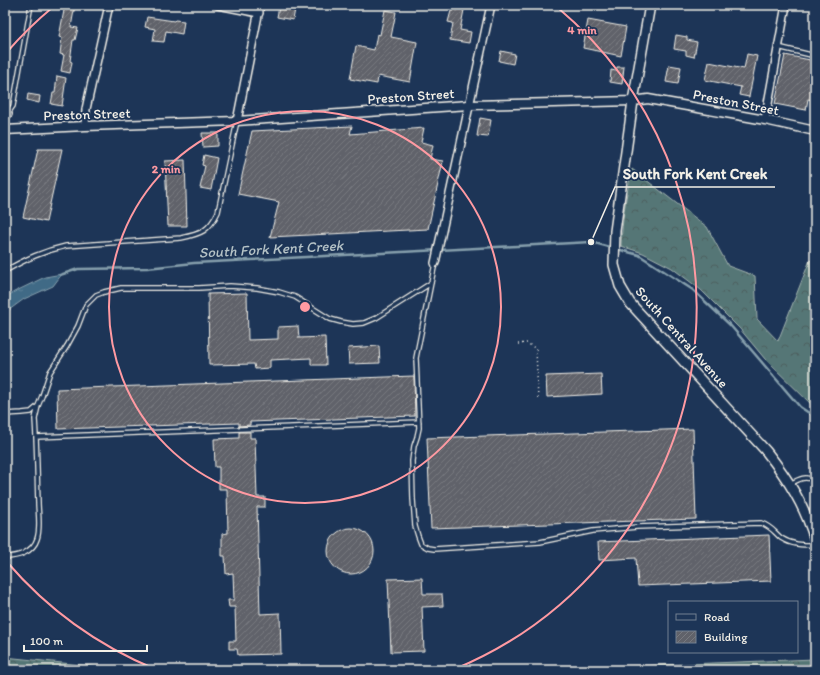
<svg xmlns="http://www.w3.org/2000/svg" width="820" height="675" font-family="Itim,sans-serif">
<defs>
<pattern id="forest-crowns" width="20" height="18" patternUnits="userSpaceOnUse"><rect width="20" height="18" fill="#547676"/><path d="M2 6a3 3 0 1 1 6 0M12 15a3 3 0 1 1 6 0" fill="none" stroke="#4e5f5e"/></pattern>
<pattern id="water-ripples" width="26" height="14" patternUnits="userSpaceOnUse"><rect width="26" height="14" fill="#3f6a86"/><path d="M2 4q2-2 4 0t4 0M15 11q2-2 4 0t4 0" fill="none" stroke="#5b8097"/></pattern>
<pattern id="building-hatch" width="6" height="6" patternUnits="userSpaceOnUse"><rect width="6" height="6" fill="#60626a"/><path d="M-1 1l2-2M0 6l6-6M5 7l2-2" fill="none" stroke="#77797f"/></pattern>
</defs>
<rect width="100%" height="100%" fill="#1d3557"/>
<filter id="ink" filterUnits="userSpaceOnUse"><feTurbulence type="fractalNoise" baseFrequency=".025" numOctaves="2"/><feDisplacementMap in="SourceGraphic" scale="8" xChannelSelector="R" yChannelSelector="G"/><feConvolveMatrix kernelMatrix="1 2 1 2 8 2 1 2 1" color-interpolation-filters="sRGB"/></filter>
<g filter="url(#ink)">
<!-- forest -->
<path fill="url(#forest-crowns)" stroke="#a4b4af" d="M632 169 707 227 728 266 755 276 757 319 778 341 810 260 815 264V408L765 359 740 329 701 290 672 268 643 253 621 246C622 220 626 195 632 169Z
M5 657 129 670H5Z
M815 659V670H535Z"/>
<!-- water -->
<path fill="url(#water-ripples)" stroke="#87a0ad" d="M62 274 53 286 24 299 5 313V298L14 292 45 277Z"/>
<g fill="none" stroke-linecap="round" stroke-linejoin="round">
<!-- stream -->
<path stroke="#87a0ad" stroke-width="2.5" d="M617 249 639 255 693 290 730 325 800 407 815 417
M60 275 78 269 147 268 194 263 591 242 613 248"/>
</g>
<!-- building -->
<path fill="url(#building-hatch)" stroke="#f4f1e8" d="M65 5H75L71 27 78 28 75 40H73L70 61 72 62 70 73 61 71 64 55 60 54 62 38 59 37Z
M454 5H465L460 30 471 32 469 43 450 40 453 23 448 22 451 11H453Z
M279 7 295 9 293 20 277 17Z
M385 10 396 12 391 37 417 42 410 82 378 76 377 84 350 79 356 46 374 50 377 34 380 35Z
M147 17 174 21 175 20 184 21 182 34 166 31 164 42 153 41 155 29 145 27Z
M588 20 626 27 621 56 583 48Z
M676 35 687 37V40L697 42 694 57 686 55V51L674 49Z
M501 51 515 54 513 64 499 61Z
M747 54 757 56 749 97 739 95 741 87 705 80 709 62 744 69Z
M785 55 815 61V100L808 99 806 110 775 104Z
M669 65 681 67 678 84 666 82Z
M617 67H624L622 84 610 82 611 70 616 71Z
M57 76 66 78 62 106 51 104 53 93H55Z
M28 94 40 96 39 103 27 100Z
M480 118 491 120 488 137 477 136Z
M352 126 350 134 424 128 421 142 433 145 430 159 443 161 428 229 270 237 279 202 238 194 252 131Z
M202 133H218V146L203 147Z
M38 149H62L46 222 23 217Z
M204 155 217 158 211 190 200 188 205 166 202 165Z
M185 160 187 226H168L165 161Z
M247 293 248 340 278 339V327L298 326 299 338 325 337 326 365H311V358L270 360V368L255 369 254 364 209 365 208 294Z
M379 346 380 363 349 364 348 348Z
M601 374 602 394 547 397 546 376Z
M414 376 415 416 250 422V425L239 426V423L58 429 57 389Z
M693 429 696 519 431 528 427 438Z
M239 432H250V438H255L257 497H265V507H257L260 614 280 613 281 654 238 655 237 649H229V641H236L235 607H229L228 600H234L233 573 226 574 225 556H222V534L228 533 227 489H219V467H215L214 439 239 438Z
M328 551a23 23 0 1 1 46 0a23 23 0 1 1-46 0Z
M769 535 771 581 638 586 636 558 599 560 598 542Z
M422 578 423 594H442L443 606 422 607 424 651 391 652 388 579Z"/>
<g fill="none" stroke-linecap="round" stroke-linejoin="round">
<defs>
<path id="service" d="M778 47 815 56
M8 113 13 106 31 5
M435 263 416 358 419 428 417 437 414 446 412 461 413 499 415 526 418 536 421 544 428 548 434 549 540 542 593 531 637 527 761 523C772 527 773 531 781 538 792 545 802 545 815 545
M5 271C26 259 43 251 66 246L181 238C201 234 209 231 218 212L237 121
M5 414 22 413 31 412 38 406 42 396 50 372 67 346 78 326 86 305 96 295 104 292 121 288H199L230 286 257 288 279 292 295 297 330 319 341 322 353 324 364 323 376 318 431 283
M36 437 419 422
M790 484C799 479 806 475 815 481
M5 557C18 557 33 552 37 539 41 528 38 513 38 502 37 474 37 447 35 419L38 406"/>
<path id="minor" d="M218 5 259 13
M5 114H8
M765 120 786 5
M237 121 260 5
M85 126 86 109 109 5
M435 263 491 5"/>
<path id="tertiary" d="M5 130 85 126 237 121 469 105 633 101 648 99 765 120 815 131"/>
<path id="secondary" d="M650 5 633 101 615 231 614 265 620 286 630 303 766 451C788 479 805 506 815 540
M814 670 815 667"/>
</defs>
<!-- service casing -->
<use href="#service" stroke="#f4f1e8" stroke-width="6"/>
<!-- minor casing -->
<use href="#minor" stroke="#f4f1e8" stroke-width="10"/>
<!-- tertiary casing -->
<use href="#tertiary" stroke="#f4f1e8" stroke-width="11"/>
<!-- secondary casing -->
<use href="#secondary" stroke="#f4f1e8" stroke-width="12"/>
<!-- path -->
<path stroke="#f4f1e8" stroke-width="1.5" stroke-dasharray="1 3" stroke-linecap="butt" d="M518 344 527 343 536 349 538 401"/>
<!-- service -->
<use href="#service" stroke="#1d3557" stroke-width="3.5"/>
<!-- minor -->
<use href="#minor" stroke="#1d3557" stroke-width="7"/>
<!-- tertiary -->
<use href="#tertiary" stroke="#1d3557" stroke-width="8"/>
<!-- secondary -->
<use href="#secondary" stroke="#1d3557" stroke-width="9"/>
</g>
</g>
<!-- distance rings -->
<g fill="none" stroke="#ff9aa2" stroke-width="2">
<circle cx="305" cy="307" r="196"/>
<path d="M155 669A392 392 0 0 1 7 562M7 52A392 392 0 0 1 53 7M557 7A392 392 0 0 1 455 669"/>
</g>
<g text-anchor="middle" stroke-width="3.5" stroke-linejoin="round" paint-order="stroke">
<!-- street labels -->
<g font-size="14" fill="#f4f1e8" stroke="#1d3557">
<text transform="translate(411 96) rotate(-4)" y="5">Preston Street</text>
<text transform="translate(736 102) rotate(11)" y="5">Preston Street</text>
<text transform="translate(87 114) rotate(-2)" y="5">Preston Street</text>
<text transform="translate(682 337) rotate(48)" y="5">South Central Avenue</text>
</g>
<!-- water labels -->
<g font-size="15" font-style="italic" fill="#b5c2c6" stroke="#1d3557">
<text transform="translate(271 249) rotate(-3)" y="5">South Fork Kent Creek</text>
</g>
</g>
<circle cx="305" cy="307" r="6" fill="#ff9aa2" stroke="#1d3557" stroke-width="2"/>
<g font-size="12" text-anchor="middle" font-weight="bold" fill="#ff9aa2" stroke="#1d3557" stroke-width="3.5" stroke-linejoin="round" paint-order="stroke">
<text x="582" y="34">4 min</text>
<text x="166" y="173">2 min</text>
</g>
<!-- callouts -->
<path fill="none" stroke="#f4f1e8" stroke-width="1.5" d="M591 242L615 187H775"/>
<circle fill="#f4f1e8" stroke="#1d3557" stroke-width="1.5" cx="591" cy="242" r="4"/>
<g font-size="15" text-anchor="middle" font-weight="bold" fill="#f4f1e8" stroke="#1d3557" stroke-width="3.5" stroke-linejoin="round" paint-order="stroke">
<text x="695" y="179">South Fork Kent Creek</text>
</g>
<!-- margin -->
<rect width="820" height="675" fill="none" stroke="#1d3557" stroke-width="20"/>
<rect x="10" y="10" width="800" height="655" fill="none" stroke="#f4f1e8" stroke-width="1.5" filter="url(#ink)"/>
<!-- legend -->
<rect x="668" y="601" width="130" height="52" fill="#1d3557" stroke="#738091"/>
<rect x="676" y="614" width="20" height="6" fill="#1d3557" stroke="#738091"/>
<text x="704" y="621" font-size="12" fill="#f4f1e8">Road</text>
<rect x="676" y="631" width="20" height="12" fill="url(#building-hatch)" stroke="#738091"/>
<text x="704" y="641" font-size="12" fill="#f4f1e8">Building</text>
<!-- scale -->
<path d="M24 645v6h123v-6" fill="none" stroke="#f4f1e8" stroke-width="2"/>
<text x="30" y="645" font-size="12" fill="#f4f1e8" stroke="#1d3557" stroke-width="3" paint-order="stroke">100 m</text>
</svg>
